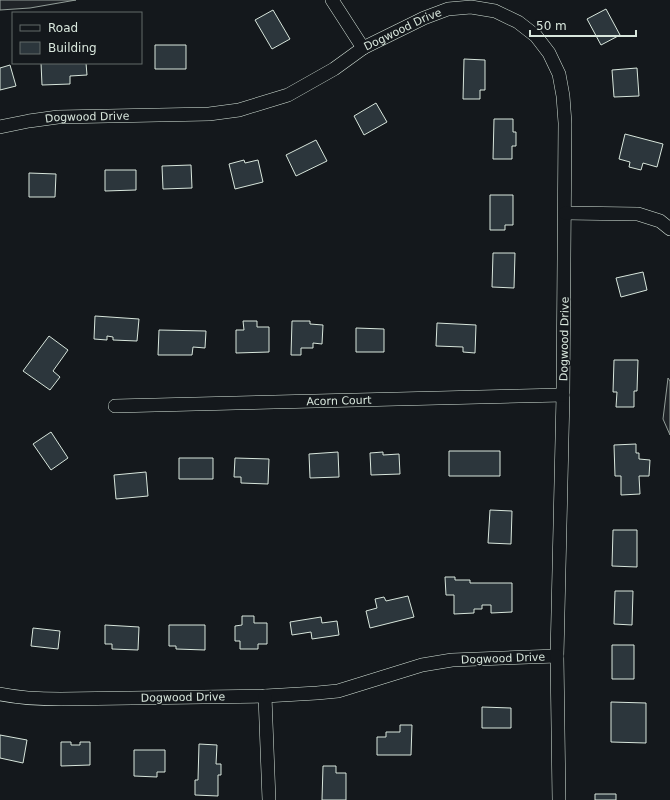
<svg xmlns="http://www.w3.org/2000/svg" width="670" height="800" font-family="'DejaVu Sans',sans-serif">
<rect width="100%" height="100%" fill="#14181c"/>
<!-- green -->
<path fill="#202428" stroke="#939e99" d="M0 0H76L30 8 0 10Z
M668 378 670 381V435L663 419Z"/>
<!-- building -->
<path fill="#2c363c" stroke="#d8e6dc" d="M606 9 620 35 601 45 587 19Z
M273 10 290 39 272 49 255 20Z
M155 45H186V69H155Z
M464 59 485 60V90H480V99H463Z
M41 63H86L87 75 70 76V84L42 85Z
M10 65 16 86 0 90V68Z
M637 68 639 96 614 97 612 70Z
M376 103 387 122 364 135 354 116Z
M494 119H513V132H516V146H512V159H493Z
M625 134 663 144 657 167 643 163 641 170 629 167 630 162 619 159Z
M316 140 327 161 296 176 286 155Z
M244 160 245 163 258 160 263 182 235 189 229 164Z
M191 165 192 188 163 189 162 166Z
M105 170H136V190L105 191Z
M29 173 56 174 55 197H29Z
M490 195H513V225H505V230H490Z
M493 253H515L514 288 492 287Z
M643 272 647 290 621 297 616 278Z
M95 316 139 319 137 341 113 340V337L107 336V340L94 339Z
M243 321H257V327H269V352L236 353V330H244Z
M292 321H310V324L323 325 322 344 313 343V348H301V355H291Z
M437 323 476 325 475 353 463 352V347L436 346Z
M356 328 384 329V352H356Z
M159 330 206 331 205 348 193 347 192 355H158Z
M49 336 68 350 53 371 60 377 50 390 23 371Z
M614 360H638L637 391H634V407H616L617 392H613Z
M51 432 68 458 51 470 33 444Z
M636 444V453H639V459L650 460 649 476H639L640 494 621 495V476H615L614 445Z
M449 451H500V476H449Z
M338 452 339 477 310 478 309 454Z
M383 452V455L399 454 400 474 371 475 370 453Z
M179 458H213V479H179Z
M235 458 269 459 268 484 241 483V477H234Z
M146 472 148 496 116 499 114 475Z
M490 510 512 511 511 544 488 543Z
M613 530H637V567L612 566Z
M445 577H455V580H470V583H512V612L491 613V605H482V609H474V613L454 614V595H446Z
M615 591H633L632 625 614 624Z
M408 596 414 617 370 628 366 611 377 608 375 599 384 597 386 601Z
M242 616H254V623H267V644H258V649H240V641H235V626L242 625Z
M321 617 322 623 337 621 339 635 312 639 311 632 292 635 290 622Z
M105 625 139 627 138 650 112 649V644H105Z
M169 625H205V650L176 649V646H169Z
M33 628 60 631 58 649 31 646Z
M612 645H634V679H612Z
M611 702 646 703V743L611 742Z
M482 707 511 708V728H482Z
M400 725H412L411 755H377V737H386V732H400Z
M0 735 27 740 23 763 0 758Z
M61 742H71V745H80V742H90V765L61 766Z
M199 744 217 745 216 764H221V775H218V796L195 795V780H198Z
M134 750H165V772H157V777L134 776Z
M323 766H336V773H346V800H322Z
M595 794H616V800H595Z"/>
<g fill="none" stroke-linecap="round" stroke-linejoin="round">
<defs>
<g id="minor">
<path d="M332 0 363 48"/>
<path id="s1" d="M0 127 29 121 58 117 209 114 239 110 288 95 334 69 363 48 424 18 448 9 471 7 495 11 518 22 536 36 549 53 559 74 563 96 565 123 563 395 557 656 452 660 422 665 338 691 317 693 265 696 61 699C41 699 20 698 0 694"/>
<path d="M565 213 638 214 660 221 670 229"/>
<path id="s2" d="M115 406 563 395"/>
<path d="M557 656 559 800"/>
<path d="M265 696 269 800"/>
</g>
</defs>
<!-- minor casing -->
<use href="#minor" stroke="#d8e6dc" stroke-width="14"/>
<!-- minor -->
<use href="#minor" stroke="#14181c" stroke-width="13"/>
</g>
<g text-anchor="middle" stroke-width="3" stroke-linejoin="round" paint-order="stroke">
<!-- street labels -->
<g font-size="11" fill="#d8e6dc" stroke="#14181c">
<text dy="4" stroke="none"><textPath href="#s1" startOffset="424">Dogwood Drive</textPath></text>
<text dy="4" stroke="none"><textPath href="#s1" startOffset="88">Dogwood Drive</textPath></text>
<text transform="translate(564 339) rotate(-89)" y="4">Dogwood Drive</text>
<text dy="4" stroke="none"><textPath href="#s2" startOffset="224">Acorn Court</textPath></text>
<text transform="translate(503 658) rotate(-2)" y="4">Dogwood Drive</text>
<text transform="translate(183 697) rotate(-1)" y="4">Dogwood Drive</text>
</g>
</g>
<!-- legend -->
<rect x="12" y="12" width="130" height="52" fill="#14181c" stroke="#626a69"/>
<rect x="20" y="25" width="20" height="6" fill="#14181c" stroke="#626a69"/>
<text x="48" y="32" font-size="12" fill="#d8e6dc">Road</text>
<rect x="20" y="42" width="20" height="12" fill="#2c363c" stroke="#626a69"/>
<text x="48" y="52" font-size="12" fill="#d8e6dc">Building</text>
<!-- scale -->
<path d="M530 30v6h106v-6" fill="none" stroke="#d8e6dc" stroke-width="2"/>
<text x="536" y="30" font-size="12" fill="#d8e6dc" stroke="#14181c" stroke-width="3" paint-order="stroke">50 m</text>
</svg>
